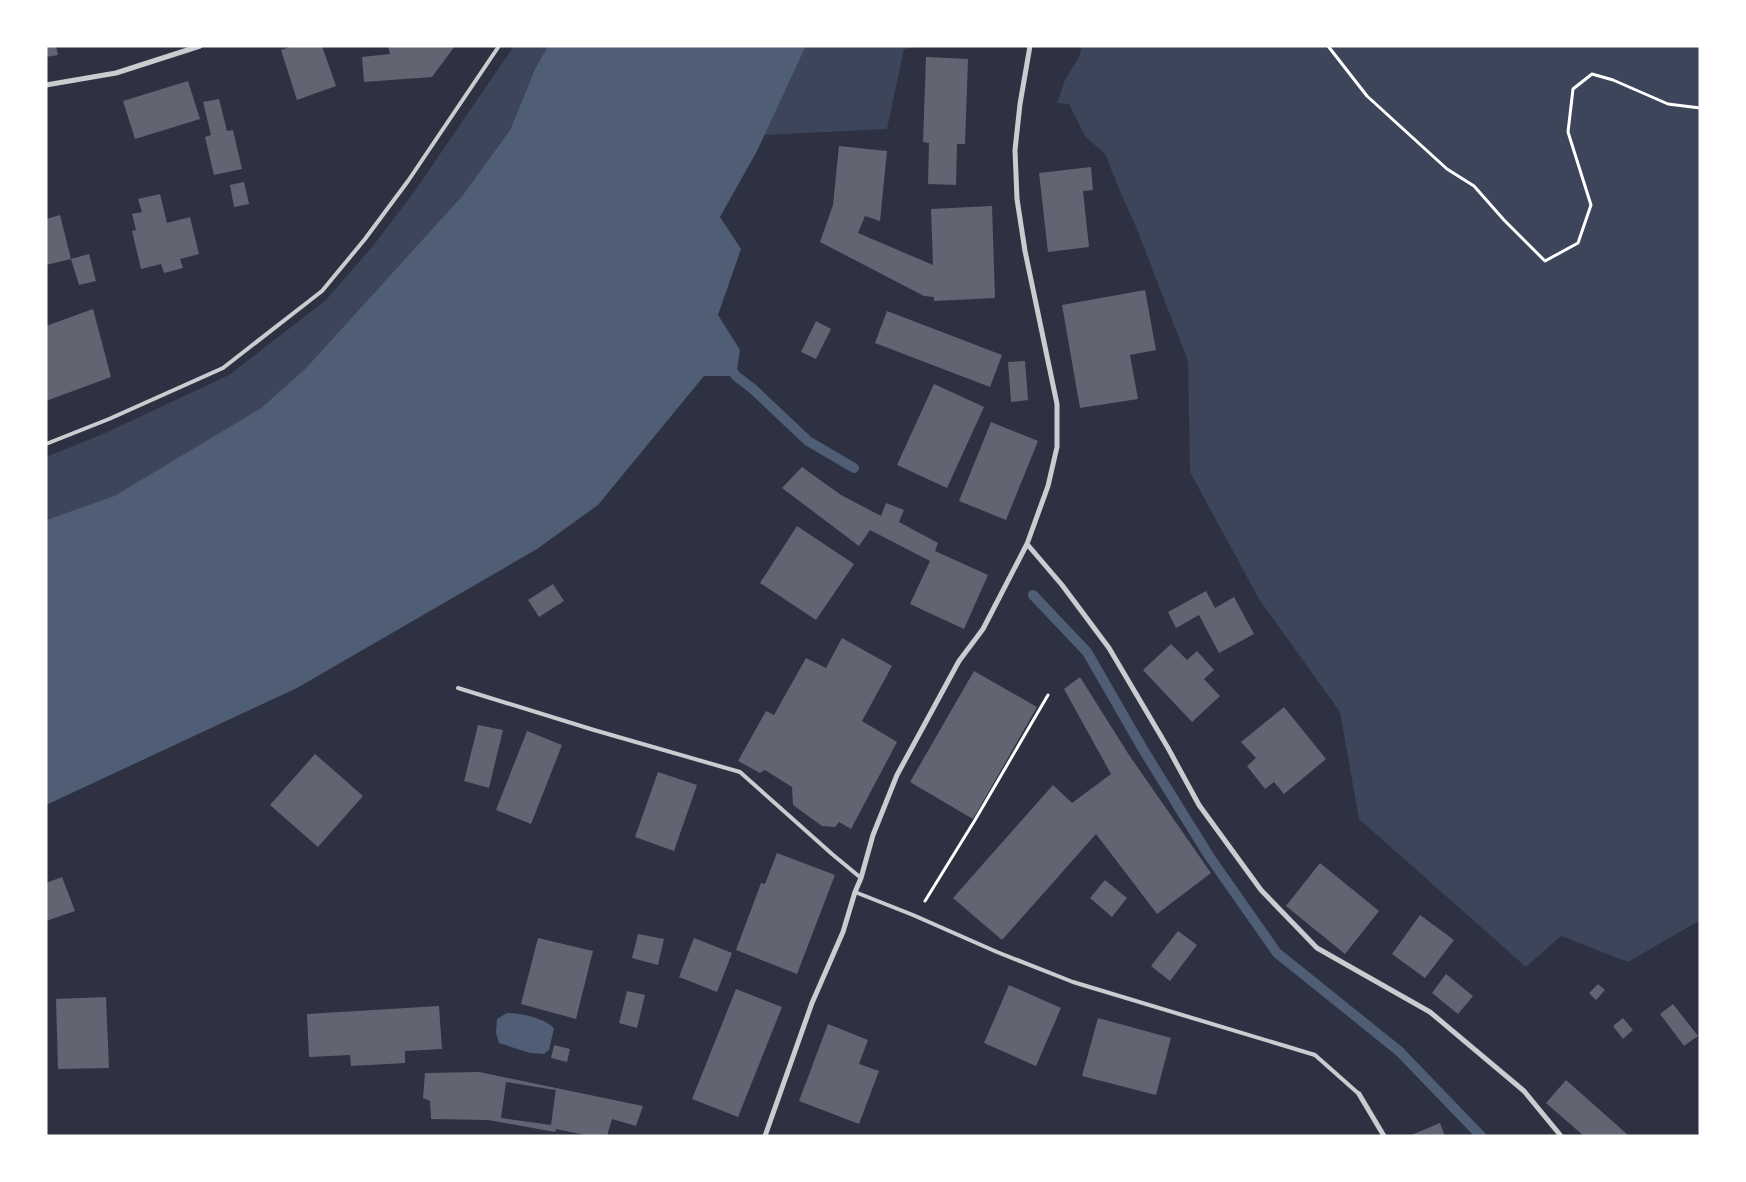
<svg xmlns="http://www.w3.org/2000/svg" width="1746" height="1182" font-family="'Titillium Web',sans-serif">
<rect width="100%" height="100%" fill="#2d3142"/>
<!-- green -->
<path fill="#3c4559" d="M514 46H548L535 69 510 130 463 195 306 368 261 408 114 496 46 520V457L103 434 229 375 326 300 373 246 414 192Z
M806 46H922L904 49 887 129 764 135Z
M1082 46H1700V924L1697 922 1628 962 1561 936 1526 967 1359 819 1340 712 1259 599 1190 472 1188 361 1136 227 1120 191 1105 154 1085 136 1069 104 1057 103 1065 80 1079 57Z"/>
<!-- water -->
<path fill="#4f5d75" d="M548 46H806L757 151 720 217 741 249 718 315 740 350 736 376H704L598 505 537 549 297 688 46 805V520L114 496 261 408 306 368 463 195 510 130 535 69Z
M507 1013C523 1014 542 1017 554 1028L549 1050 544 1054 530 1053 499 1043 496 1033 497 1019Z"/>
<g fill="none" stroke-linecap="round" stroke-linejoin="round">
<!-- stream -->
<path stroke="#4f5d75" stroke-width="10" d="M728 364 736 376 753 389 808 441 854 468
M1033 595 1087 652 1144 751 1209 856 1277 953 1399 1051 1481 1136"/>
</g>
<!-- building -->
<path fill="#626471" d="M46 46H56L58 55 46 57Z
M293 46H322L336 86 297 100 281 50Z
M388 46H455L432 77 364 82 362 57 390 54Z
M926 57 968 59 965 144H957L956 185 928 184 929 143 923 142Z
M188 81 200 119 135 139 123 101Z
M219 99 227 131 233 130 242 169 214 175 205 137 211 135 203 102Z
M839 146 887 151 880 221 865 216 858 233 933 265 931 209 992 206 995 298 934 301V297L924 296 820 242 833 205Z
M1091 167 1093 190 1083 191 1089 247 1048 252 1039 173Z
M244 182 249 204 234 207 230 185Z
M160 194 167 223 190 217 199 254 180 259 183 268 164 273 161 264 141 269 132 231 136 230 132 214 142 212 138 199Z
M60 215 71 259 46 265V219Z
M89 254 96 281 79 285 71 259Z
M1145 290 1156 350 1130 355 1138 399 1080 408 1062 305Z
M93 309 111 377 46 401V326Z
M887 311 1002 355 990 387 875 343Z
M816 321 831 329 816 359 801 352Z
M1025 361 1028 400 1011 402 1008 362Z
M934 384 984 407 947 488 897 465Z
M991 422 1038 441 1006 520 959 501Z
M802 467 841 495 881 516 886 503 904 510 899 522 938 543 935 551 988 575 964 629 910 604 930 561 870 530 859 546 782 488Z
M797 526 854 564 816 620 760 583Z
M553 584 564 601 539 617 528 600Z
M1206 591 1215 608 1234 597 1254 634 1219 653 1199 615 1176 628 1168 612Z
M842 638 892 666 862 721 897 742 851 829 839 822 835 827 822 826 793 805 792 787 765 770 760 773 738 761 766 711 774 715 806 658 826 668Z
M1171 644 1187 660 1197 651 1214 670 1204 679 1220 696 1192 722 1143 670Z
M974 671 1037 707 973 819 910 782Z
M1080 677 1129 755 1211 873 1157 914 1096 834 1002 940 953 898 1053 785 1072 803 1111 774 1064 689Z
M1284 707 1326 759 1284 794 1274 782 1265 789 1247 766 1256 758 1241 742Z
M478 725 503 730 489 788 464 781Z
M527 731 562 745 531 824 496 810Z
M315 754 363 796 318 847 270 805Z
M658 772 697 785 674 851 635 837Z
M777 853 835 875 797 974 736 950 761 883 765 884Z
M1320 863 1379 911 1345 954 1286 906Z
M62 877 75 911 46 921V883Z
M1105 880 1127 898 1112 917 1090 898Z
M1420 915 1454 940 1425 978 1392 954Z
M1178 931 1197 945 1170 981 1151 966Z
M638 934 664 939 658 965 632 958Z
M538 938 593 951 576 1019 521 1004Z
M694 938 732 953 717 992 679 977Z
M1446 974 1473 996 1458 1014 1432 993Z
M1598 984 1605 990 1596 1000 1589 993Z
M1009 985 1061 1008 1036 1066 984 1043Z
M736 989 782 1007 738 1117 692 1099Z
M627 991 645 995 637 1028 619 1023Z
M106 997 109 1068 58 1069 56 999Z
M1673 1004 1698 1036 1684 1046 1660 1014Z
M439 1006 442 1049 405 1051V1063L351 1066 350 1055 309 1057 307 1014Z
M1098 1018 1171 1038 1156 1095 1082 1076Z
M1623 1018 1633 1030 1623 1039 1613 1026Z
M828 1024 868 1040 859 1064 879 1071 859 1124 799 1101Z
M554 1045 570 1049 567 1062 551 1058Z
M479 1072 556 1088 555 1090 506 1082 501 1118 551 1125 556 1088 643 1106 636 1126 612 1119 607 1136H590L556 1129 555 1132 488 1120 431 1119 430 1101 423 1098 425 1073Z
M1566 1080 1628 1135 1584 1136 1546 1103Z
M1440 1123 1445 1136H1409Z"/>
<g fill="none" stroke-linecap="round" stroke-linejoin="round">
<!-- path -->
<path stroke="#fff" stroke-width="3" d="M1328 46 1367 96 1447 169 1474 186 1504 220 1545 261 1578 243 1591 205 1568 132 1573 89 1592 74 1613 80 1668 104 1700 108
M925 901 975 820 1048 695"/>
<!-- service -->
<path stroke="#caccd0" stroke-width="4" d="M46 444 109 419 223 368 322 291 365 239 408 181 499 46
M458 688 594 730 740 772 832 854 861 878
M855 892 913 915 997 952 1073 982 1315 1055 1359 1094"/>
<!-- minor -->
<path stroke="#caccd0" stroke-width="5" d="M46 85 116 73 200 46
M1027 544 1062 585 1109 648 1168 748 1199 805 1261 890 1317 948 1430 1012 1524 1091 1561 1136
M1359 1094 1384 1136
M765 1136 812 1003 843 932 855 892 861 878 873 835 897 775 959 661 983 629 1027 544 1048 486 1057 447V404L1025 251 1017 199 1015 150 1020 104 1030 46"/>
</g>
<!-- border -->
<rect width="1746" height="1182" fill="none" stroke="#ffffff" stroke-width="95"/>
</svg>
